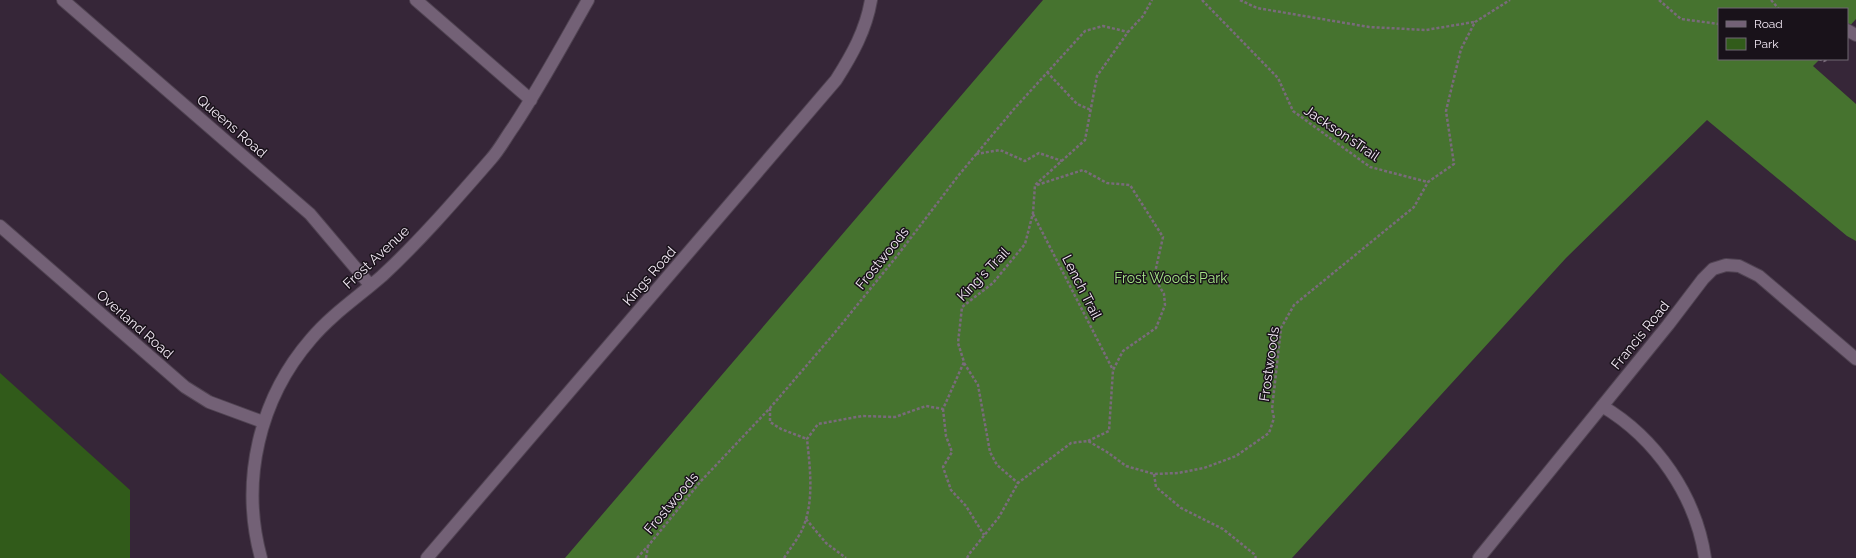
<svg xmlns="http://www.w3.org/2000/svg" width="1856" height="558" font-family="Raleway,sans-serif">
<rect width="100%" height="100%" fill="#362638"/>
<!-- green -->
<path fill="#315b1a" d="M0 373 130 490V558H0Z"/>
<!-- forest -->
<path fill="#46732f" d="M1043 0H1856V19L1847 29V9H1719V59H1820L1813 66 1856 104V241L1847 236 1707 120 1566 258 1292 558H565Z"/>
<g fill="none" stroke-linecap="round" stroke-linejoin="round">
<defs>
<path id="minor" d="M63 0 310 214 370 285
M416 0 531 100
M1847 30 1856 35
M0 226 185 387 209 402 263 422
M1602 406C1656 438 1696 496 1705 558
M261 558C240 481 259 399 311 339 331 315 358 297 382 276 420 241 457 198 491 159 500 149 506 137 514 126 541 85 564 42 588 0
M427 558 836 80C852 55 866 30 871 0
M1479 558 1668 325 1703 279 1713 269 1726 265 1739 266 1759 276 1856 359"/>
</defs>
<!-- minor casing -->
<use href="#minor" stroke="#504352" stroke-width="14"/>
<!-- path -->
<path stroke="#796b7b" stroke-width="2.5" stroke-dasharray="3 2" stroke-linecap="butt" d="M1202 0 1278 78 1293 111 1370 167 1428 182
M1240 0 1257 8 1369 27 1426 30 1474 22
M1659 0 1681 19 1719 24
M1771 0 1779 9
M1819 59 1824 61 1828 59
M1047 72 1077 104 1091 110
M976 154 1000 150 1025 161 1039 153 1062 161
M1037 185 1083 170 1107 183 1130 185 1163 237 1154 277 1164 294 1165 305 1156 328 1123 351 1113 370 1109 431 1088 441
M1033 214 1113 370
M964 363 978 385 990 452 997 465 1018 483
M770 408V422L781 429 807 439
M943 409 946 436 952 452 943 467 951 490 966 506 984 535
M1154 474 1156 487 1181 508 1223 529 1254 554 1256 558
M806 519 826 543 846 558
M637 558 648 546 701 481 770 408 832 336 897 256 958 176 1014 109 1085 31 1103 26 1128 32
M646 558 648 547
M784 558C790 549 796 541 801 532 815 504 810 468 807 439L818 424 862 416 895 417 926 406 943 409 964 362 958 343 962 307 993 283 1025 244 1033 213 1035 185 1085 140 1097 76 1128 32 1143 16 1152 0
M967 558 970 553 999 517 1018 483 1071 443 1088 441 1107 452 1126 466 1154 474 1178 473 1204 468 1236 456 1269 433 1274 418 1272 409 1281 328 1294 305 1414 207 1428 182 1454 164 1446 111 1461 49 1475 22 1510 0"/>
<!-- minor -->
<use href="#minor" stroke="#736176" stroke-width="12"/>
</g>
<g text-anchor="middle" stroke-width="3" stroke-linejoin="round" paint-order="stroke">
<!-- street labels -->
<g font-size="14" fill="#f3e9f5" stroke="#19121a">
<text transform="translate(232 126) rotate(41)" y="5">Queens Road</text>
<text transform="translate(1342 133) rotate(34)" y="5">Jackson'sTrail</text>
<text transform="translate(376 257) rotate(-43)" y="5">Frost Avenue</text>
<text transform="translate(882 258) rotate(-51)" y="5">Frostwoods</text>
<text transform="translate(983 274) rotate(-46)" y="5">King's Trail</text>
<text transform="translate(649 276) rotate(-49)" y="5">Kings Road</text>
<text transform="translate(1082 287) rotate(63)" y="5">Lench Trail</text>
<text transform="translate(135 324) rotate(41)" y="5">Overland Road</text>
<text transform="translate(1640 335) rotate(-51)" y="5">Francis Road</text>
<text transform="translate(1269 364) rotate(-82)" y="5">Frostwoods</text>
<text transform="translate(671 503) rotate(-50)" y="5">Frostwoods</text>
</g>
<!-- park labels -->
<g font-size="14" fill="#a4e486" stroke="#19121a">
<text x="1171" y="283">Frost Woods Park</text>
</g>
</g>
<!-- legend -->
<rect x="1718" y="8" width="130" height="52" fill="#19121a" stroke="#706872"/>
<rect x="1726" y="21" width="20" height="6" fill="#736176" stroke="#706872"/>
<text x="1754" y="28" font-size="12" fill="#f3e9f5">Road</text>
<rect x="1726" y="38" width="20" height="12" fill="#315b1a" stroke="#706872"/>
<text x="1754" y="48" font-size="12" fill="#f3e9f5">Park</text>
</svg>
